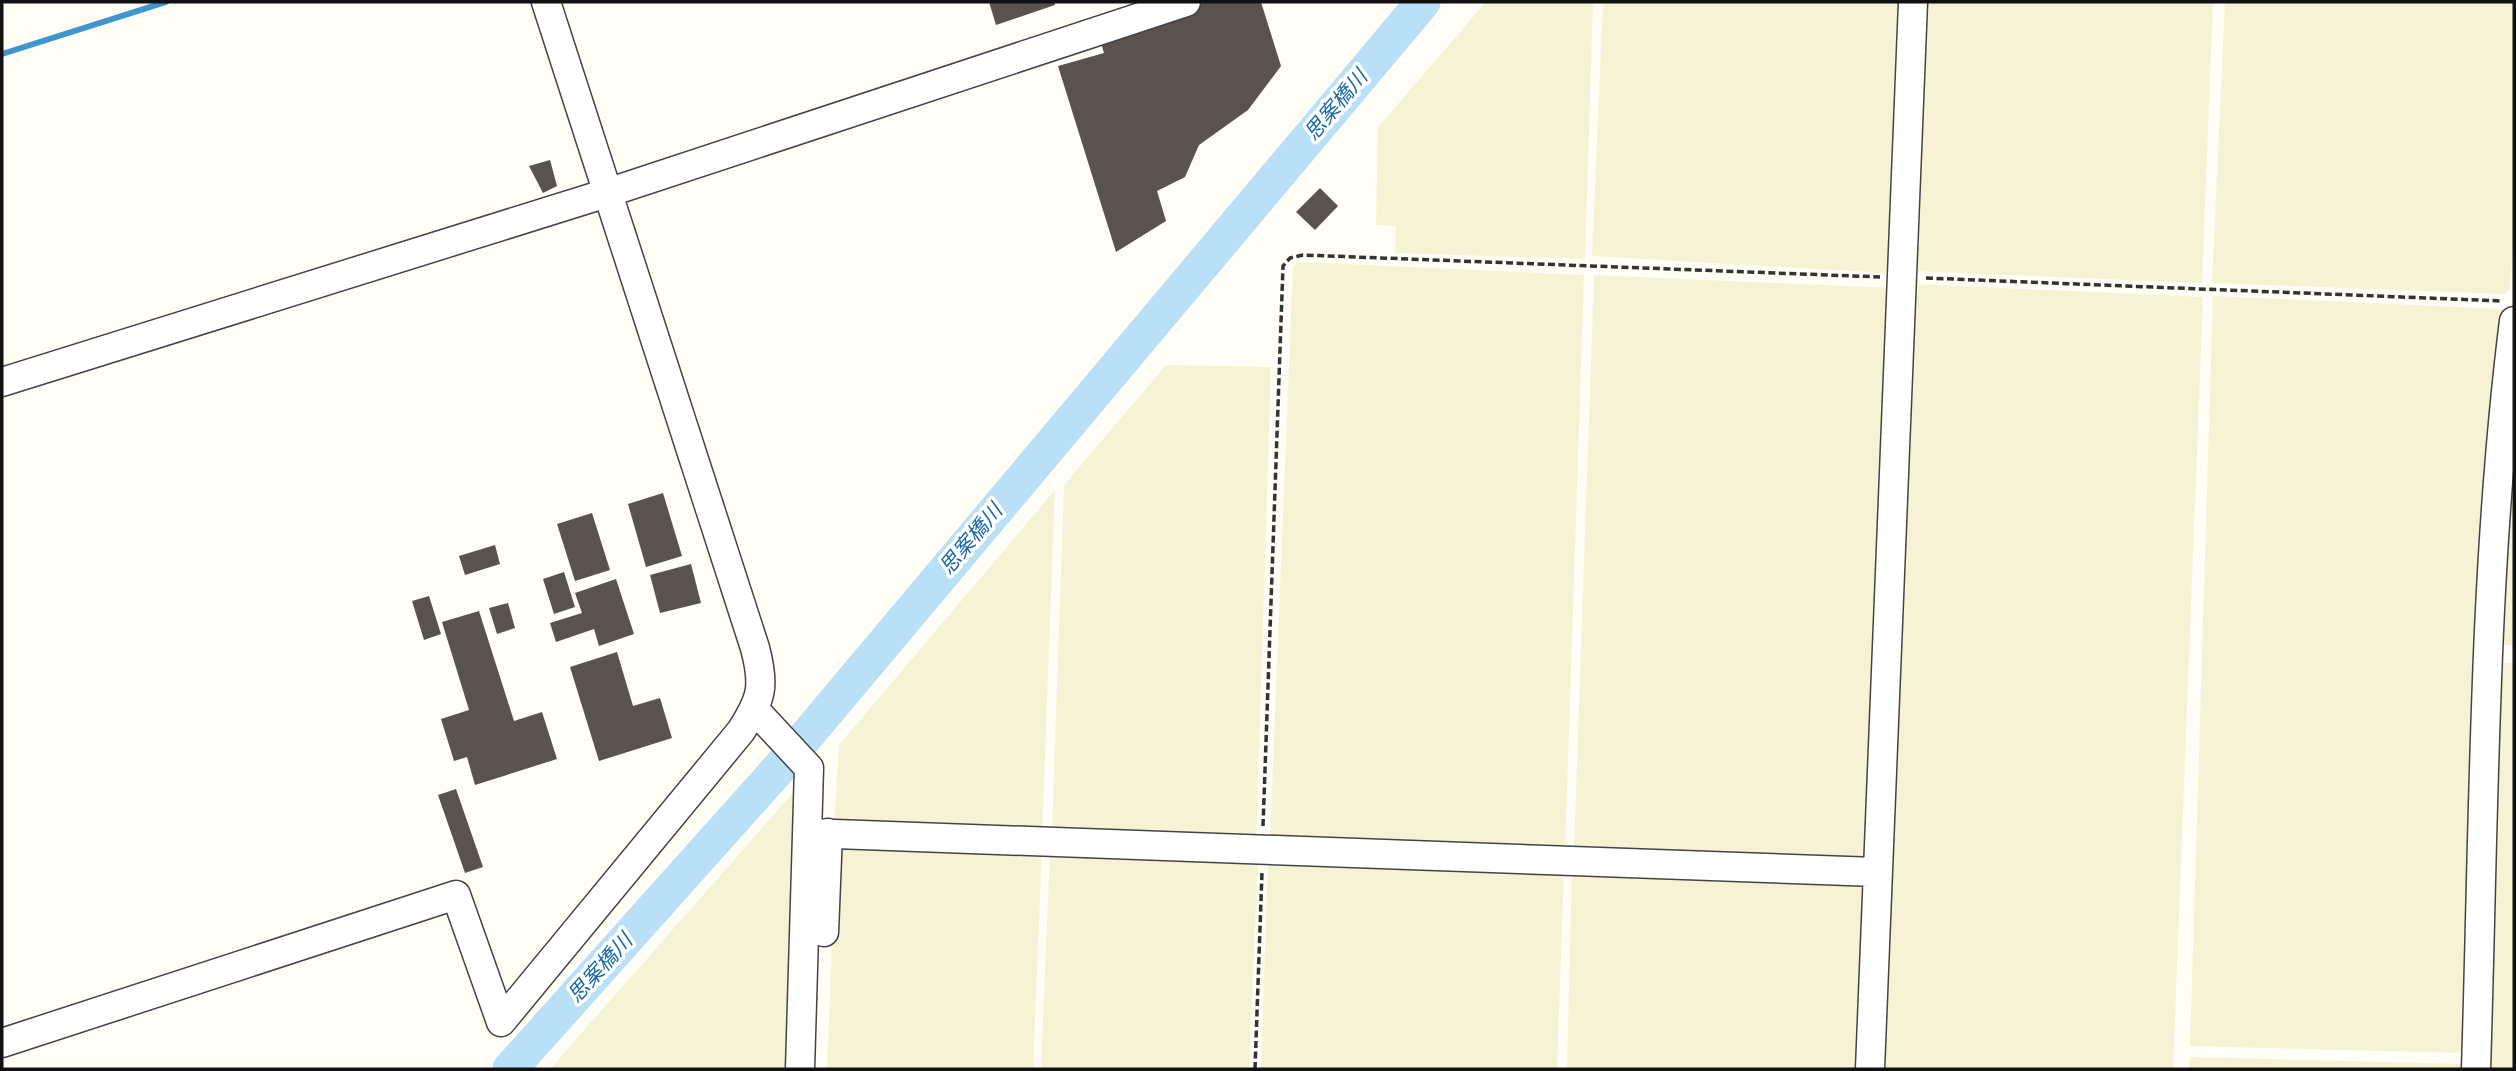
<svg xmlns="http://www.w3.org/2000/svg" width="2516" height="1071" font-family="'PT Serif','Noto Sans JP',serif">
<rect width="100%" height="100%" fill="#fffdf5"/>
<!-- farmland -->
<path fill="#f6f3d4" d="M1486 2H1593L1585 259 1395 253 1396 226 1376 225 1378 127Z
M1603 2H1900L1893 265 1885 273 1592 256Z
M1919 2H2213L2202 283 1912 271Z
M2225 2H2514V226L2510 290 2503 294 2212 283Z
M1298 262 1584 275 1565 852 1270 838 1293 267Z
M1594 275 1891 288 1868 864 1574 850Z
M1914 284 2203 297 2173 1069H1880Z
M2213 296 2503 309 2506 315 2483 586 2462 1053 2190 1046Z
M1166 365 1271 367 1256 843 1052 831 1064 485Z
M1055 490 1042 834 834 826 839 745Z
M2507 494 2514 495V645H2500Z
M2498 663H2514V1069H2487Z
M798 787 788 1069H550Z
M836 842 1042 849 1033 1069H827Z
M1050 852 1258 857 1249 1069H1041Z
M1268 859 1564 869 1557 1069H1261Z
M1572 869 1867 881 1860 1069H1567Z
M2190 1057 2466 1064V1069H2189Z"/>
<g fill="none" stroke-linecap="round" stroke-linejoin="round">
<!-- stream -->
<path stroke="#3f96cf" stroke-width="6" d="M2 54 166 2"/>
<!-- river -->
<path stroke="#b9e0f7" stroke-width="35" d="M510 1069 782 765 1423 2"/>
</g>
<!-- building -->
<path fill="#5a524d" d="M989 2H1054L1055 5 996 25Z
M1182 2H1261L1281 66 1248 110 1199 145 1185 177 1157 191 1166 221 1116 252 1058 66 1104 53 1098 33Z
M550 160 557 186 543 193 529 166Z
M1320 188 1338 206 1315 230 1296 212Z
M663 493 682 556 646 567 628 504Z
M592 513 610 570 575 581 557 524Z
M495 545 500 564 465 575 459 556Z
M691 564 701 603 660 613 650 575Z
M564 572 575 607 554 614 543 579Z
M616 579 634 634 599 646 594 629 556 642 550 623 582 613 575 593Z
M429 596 441 634 424 640 412 601Z
M508 603 515 628 497 634 489 608Z
M479 611 514 721 542 712 557 759 475 785 467 757 454 761 441 719 469 710 442 622Z
M617 652 633 706 660 698 672 738 599 761 570 667Z
M456 789 483 867 465 873 438 795Z"/>
<g fill="none" stroke-linecap="round" stroke-linejoin="round">
<defs>
<path id="minor" d="M2 382 607 193 1186 2
M755 710 809 768 800 1069
M808 833 1876 872
M824 932 828 833
M2 1043 456 895 501 1022 741 731C762 698 765 686 755 648L546 2
M1870 1069 1913 2
M2476 1069C2484 820 2483 568 2514 321"/>
</defs>
<!-- minor casing -->
<use href="#minor" stroke="#444" stroke-width="31"/>
<!-- path -->
<path stroke="#333" stroke-width="3.5" stroke-dasharray="7 3.5" stroke-linecap="butt" d="M1926 278 2502 301
M1263 826 1283 266 1290 258 1303 255 1880 277
M1255 1069 1262 872"/>
<!-- minor -->
<use href="#minor" stroke="#fff" stroke-width="28"/>
</g>
<g text-anchor="middle" stroke-width="7" stroke-linejoin="round" paint-order="stroke">
<!-- water labels -->
<g font-size="21" font-style="italic" fill="#1768a6" stroke="#fff">
<text transform="translate(1336 105) rotate(-50)" y="7">思案橋川</text>
<text transform="translate(971 539) rotate(-50)" y="7">思案橋川</text>
<text transform="translate(600 968) rotate(-48)" y="7">思案橋川</text>
</g>
</g>
<!-- border -->
<rect width="2516" height="1071" fill="none" stroke="#111111" stroke-width="7"/>
</svg>
